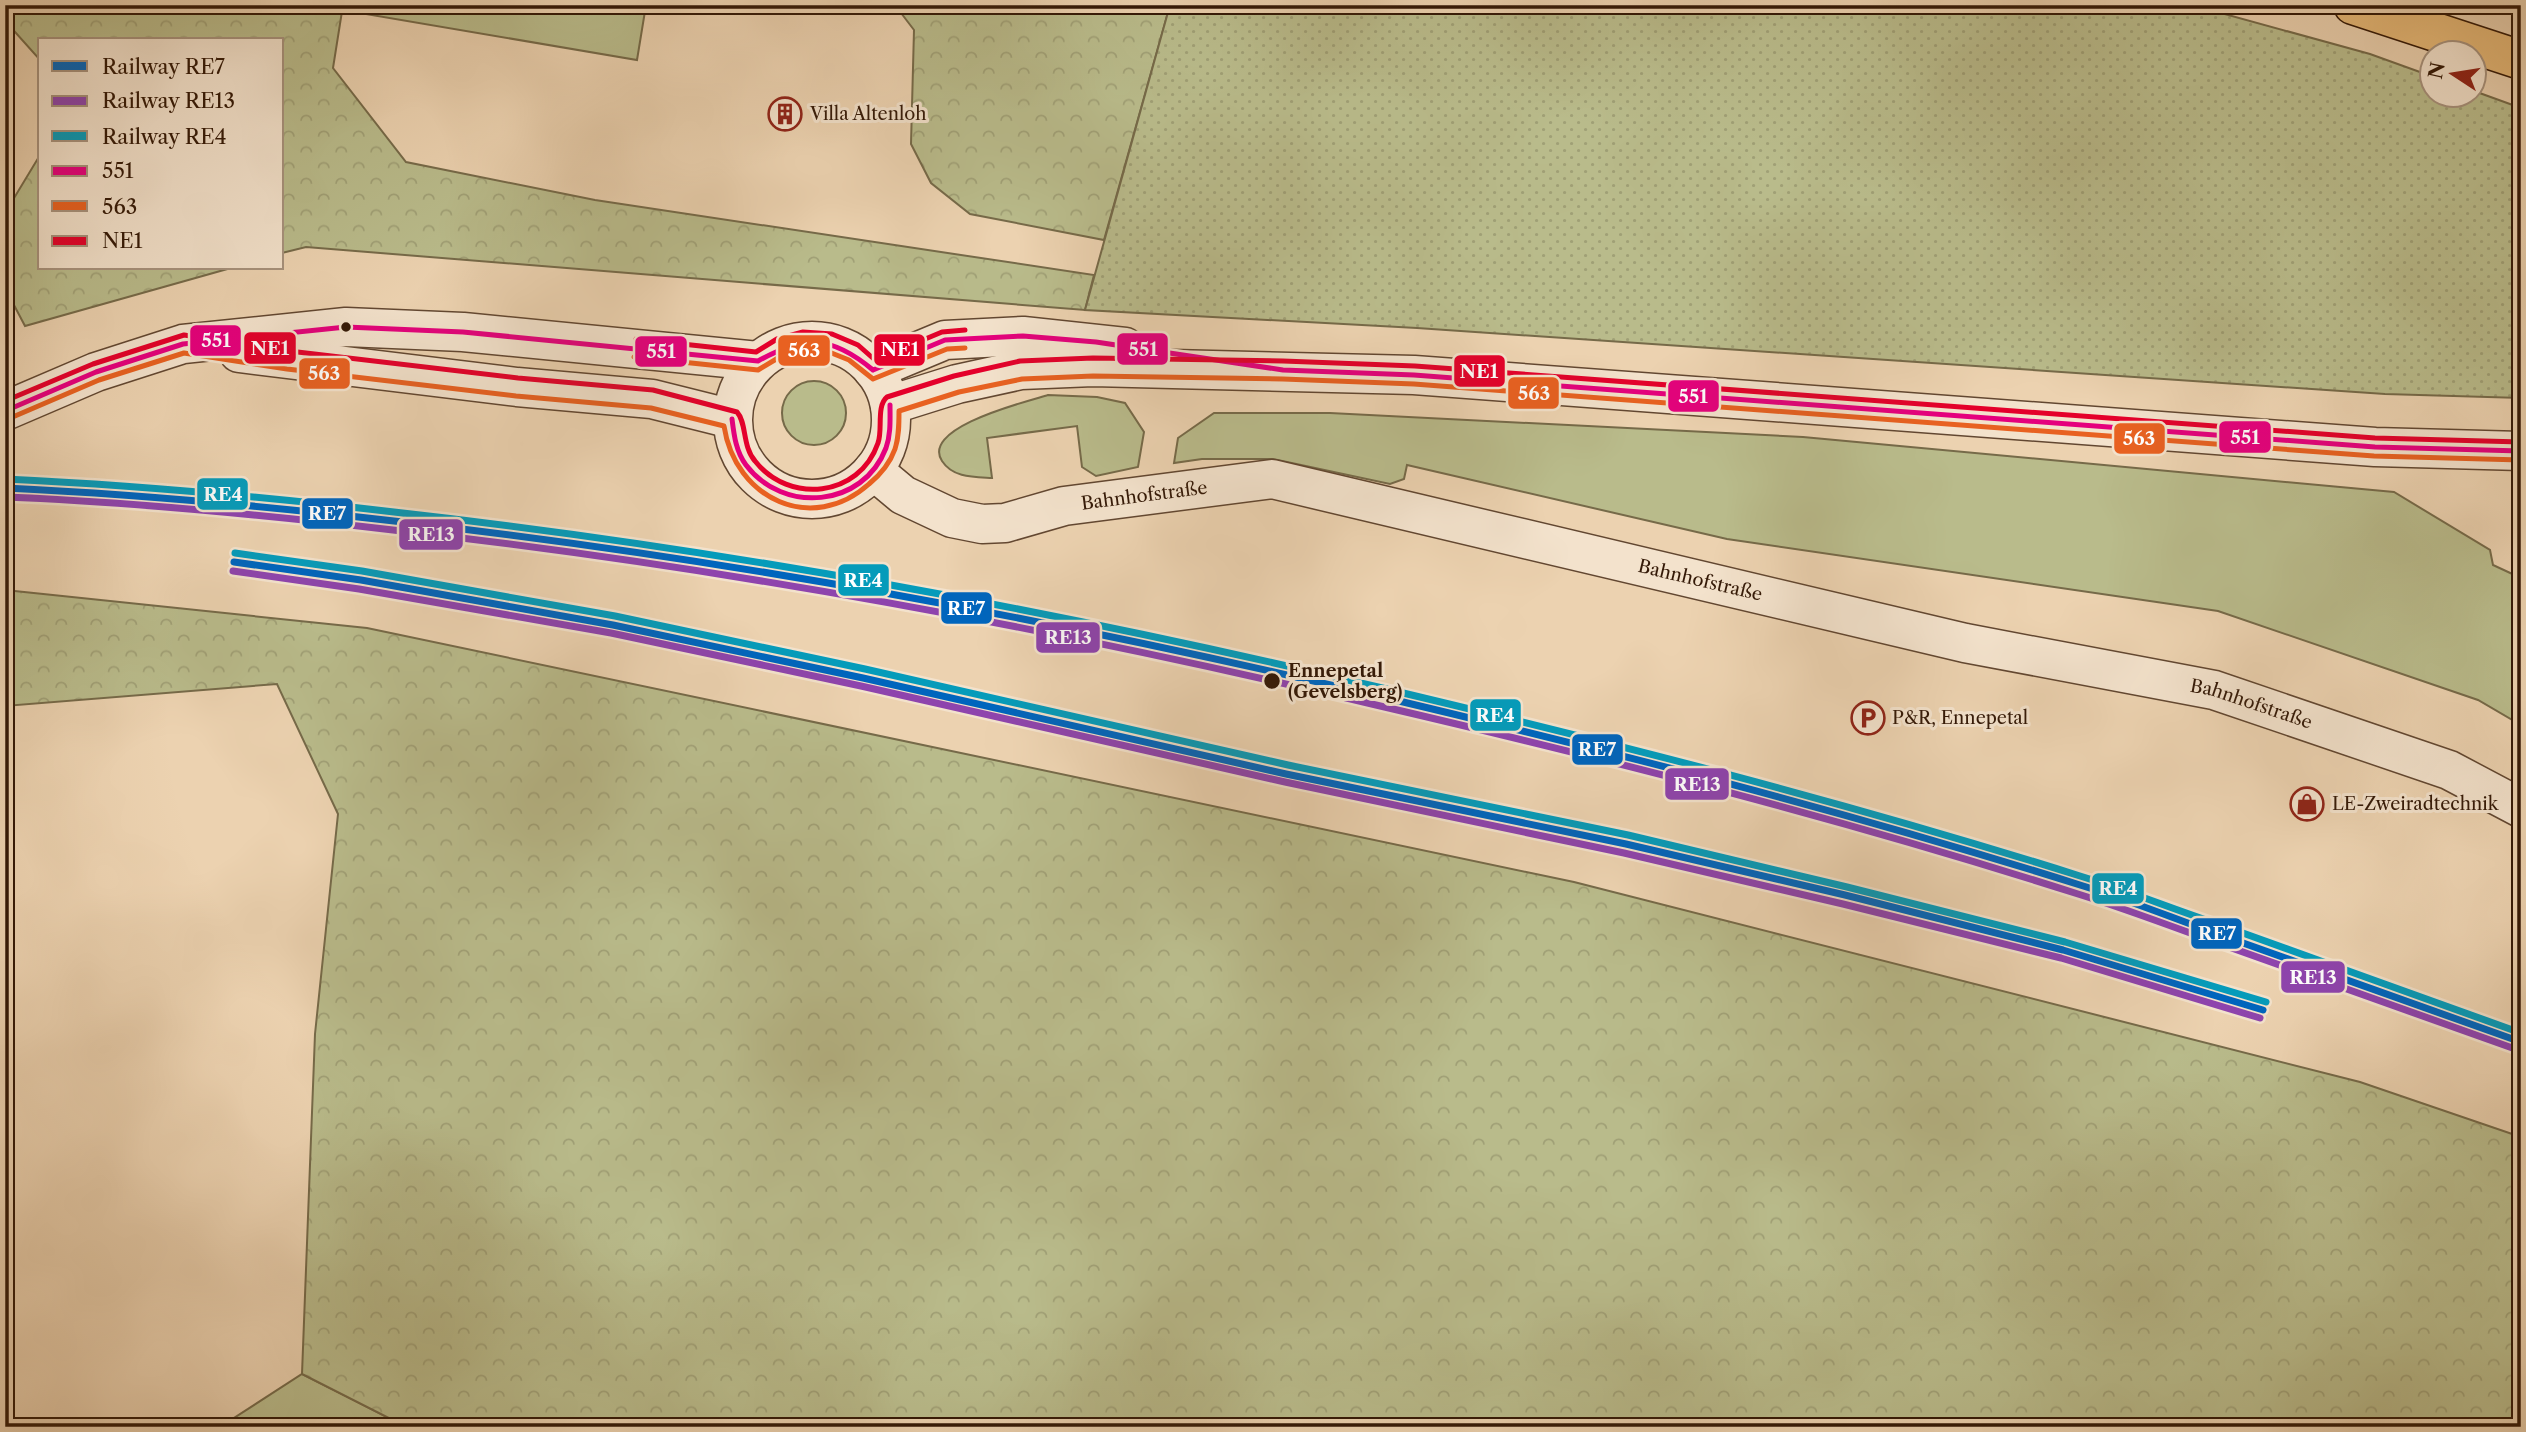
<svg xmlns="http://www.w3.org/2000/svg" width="2526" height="1432" font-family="'Libre Caslon Text',serif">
<defs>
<pattern id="forest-crowns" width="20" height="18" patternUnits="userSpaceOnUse" patternTransform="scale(1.75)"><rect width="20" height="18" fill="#b9bb8b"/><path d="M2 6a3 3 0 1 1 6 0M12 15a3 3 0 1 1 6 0" fill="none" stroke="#a0a076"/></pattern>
<pattern id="park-dots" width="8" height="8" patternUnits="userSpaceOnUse" patternTransform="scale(1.75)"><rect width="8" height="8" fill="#b9bb8b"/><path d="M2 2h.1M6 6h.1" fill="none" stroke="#a0a076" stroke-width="1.8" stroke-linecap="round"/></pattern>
</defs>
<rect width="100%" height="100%" fill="#ecd2b0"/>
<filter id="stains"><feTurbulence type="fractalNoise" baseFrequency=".00286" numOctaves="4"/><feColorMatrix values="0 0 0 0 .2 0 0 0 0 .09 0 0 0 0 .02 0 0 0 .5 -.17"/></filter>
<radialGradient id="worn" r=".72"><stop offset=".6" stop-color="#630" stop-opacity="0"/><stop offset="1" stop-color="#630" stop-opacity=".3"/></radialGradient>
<!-- grass -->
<path fill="#b9bb8b" stroke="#766a49" stroke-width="2" d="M349 5H646L637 60 348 11Z
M782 413a32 32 0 1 1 64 0a32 32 0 1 1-64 0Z
M1048 395 1097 397 1125 403 1144 432 1138 467 1096 476 1082 467 1077 426 987 438 992 478C974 477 953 478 942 461 920 427 1029 401 1048 395Z
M1214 413H1330L1803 437 2394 492 2490 550 2493 565 2521 578V725L2478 700 2218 611 1727 539 1407 465 1404 479 1390 484 1273 459H1202L1174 463 1178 438Z
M302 1374 393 1420 400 1427H220Z"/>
<!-- forest -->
<path fill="url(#forest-crowns)" stroke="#766a49" stroke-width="2" d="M5 5H343L333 68 406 162 595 200 1094 275 1085 310 306 247 282 253V40H40V60L7 23Z
M895 5H1170L1104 240 970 214 931 183 911 144 914 30Z
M40 155V268H231L25 326 5 288V213Z
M5 590 367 628 1574 882 2360 1082 2521 1137V1427H400L393 1420 302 1374 315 1034 338 814 277 684 5 706Z"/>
<!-- park -->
<path fill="url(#park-dots)" stroke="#766a49" stroke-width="2" d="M1170 5H2192L2370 54 2431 76 2432 94H2474V91L2521 108V398L2385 394 1417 328 1085 310Z"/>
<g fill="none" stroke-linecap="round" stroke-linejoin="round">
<defs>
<g id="minor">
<circle cx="812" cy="420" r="79"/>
<path d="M239 353 517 387 652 399 732 419"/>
<path d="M873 370 945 340 1023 336 1125 347"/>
<path d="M890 405 957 384 1021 370 1093 367 1414 375 2375 447 2521 451"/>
<path d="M5 411 96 372 183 344 346 327 463 332 758 361"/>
<path id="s1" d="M873 470 903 495 952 518 982 524 1005 523 1064 506 1272 479 1965 643 2214 690 2449 770 2521 808"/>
</g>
<path id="primary" d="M2353 5 2521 60"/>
</defs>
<!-- minor casing -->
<use href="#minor" stroke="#624731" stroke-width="41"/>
<!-- primary casing -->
<use href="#primary" stroke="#341907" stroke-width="41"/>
<!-- minor -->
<use href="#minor" stroke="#f3e2cc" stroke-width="38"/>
<!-- primary -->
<use href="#primary" stroke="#e6b978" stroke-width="38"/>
<defs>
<path id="bus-1" d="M873 370 945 340 1023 336 1096 342 1283 370 1414 375 2375 447 2521 451
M5 411 96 372 183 344 346 327 463 332 758 361C805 335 831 335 873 370
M732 419C734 435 736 452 746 465 783 514 863 508 886 448 891 434 890 419 890 405"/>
<path id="bus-2" d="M634 357 758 370 783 355 806 350 829 352 849 360 873 379 947 349 965 348
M8 419 99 380 184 353 287 369 516 396 651 408 724 426C735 499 812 535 869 484 880 475 890 463 895 449 899 437 899 424 899 411L959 392 1022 379 1093 376 1283 379 1414 384 2374 456 2521 460"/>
<path id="bus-3" d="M636 339 756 352 777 339 803 332 832 334 858 345 875 360 942 332 965 330
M5 401 93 364 184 335 289 351 518 378 653 390 737 412C747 423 742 446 755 461 789 504 859 498 878 443 883 430 876 406 887 397L954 376 1020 361 1093 358 1283 361 1415 366 2375 438 2521 442"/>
</defs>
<!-- bus-1 casing -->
<use href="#bus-1" stroke="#f3e2cc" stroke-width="10"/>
<!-- bus-2 casing -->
<use href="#bus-2" stroke="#f3e2cc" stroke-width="10"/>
<!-- bus-3 casing -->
<use href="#bus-3" stroke="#f3e2cc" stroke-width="10"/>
<!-- bus-1 -->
<use href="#bus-1" stroke="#e5007d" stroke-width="5"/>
<!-- bus-2 -->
<use href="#bus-2" stroke="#e86121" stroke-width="5"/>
<!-- bus-3 -->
<use href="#bus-3" stroke="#e4002b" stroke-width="5"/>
<defs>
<path id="rail-1" d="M5 488C135 494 264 506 394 521 725 558 1053 619 1378 696 1614 752 1849 812 2080 885 2126 899 2170 917 2215 933 2317 969 2419 1005 2521 1042
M234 562 361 580 613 625 863 678 1286 774 1626 844 1845 895 2063 950 2263 1010"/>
<path id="rail-2" d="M5 497C135 502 264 515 393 530 725 567 1052 628 1376 705 1612 760 1847 820 2078 894 2123 908 2168 925 2212 941 2314 977 2416 1014 2518 1050
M233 571 359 589 611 633 861 686 1285 782 1624 853 1843 904 2061 958 2260 1018"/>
<path id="rail-3" d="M5 479C135 485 265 497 394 512 725 549 1053 610 1378 687 1614 743 1849 803 2080 876 2126 890 2170 908 2215 923 2317 960 2419 996 2521 1033
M235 553 362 571 615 616 865 669 1288 765 1628 835 1847 887 2065 942 2266 1002"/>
</defs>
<!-- rail-1 casing -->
<use href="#rail-1" stroke="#f3e2cc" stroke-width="12"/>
<!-- rail-2 casing -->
<use href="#rail-2" stroke="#f3e2cc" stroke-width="12"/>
<!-- rail-3 casing -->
<use href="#rail-3" stroke="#f3e2cc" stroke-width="12"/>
<!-- rail-1 -->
<use href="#rail-1" stroke="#0065bd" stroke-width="7"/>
<!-- rail-2 -->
<use href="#rail-2" stroke="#8e44ad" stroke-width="7"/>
<!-- rail-3 -->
<use href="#rail-3" stroke="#059bba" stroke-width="7"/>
</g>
<!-- icons -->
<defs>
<symbol id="building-ring" viewBox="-11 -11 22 22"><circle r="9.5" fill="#f3e2cc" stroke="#8f2418" stroke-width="1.5"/><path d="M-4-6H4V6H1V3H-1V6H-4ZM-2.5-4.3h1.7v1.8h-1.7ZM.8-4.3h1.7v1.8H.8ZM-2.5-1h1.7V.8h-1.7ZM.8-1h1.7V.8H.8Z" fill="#8f2418"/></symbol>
<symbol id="parking-ring" viewBox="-11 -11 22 22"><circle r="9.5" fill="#f3e2cc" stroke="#8f2418" stroke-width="1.5"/><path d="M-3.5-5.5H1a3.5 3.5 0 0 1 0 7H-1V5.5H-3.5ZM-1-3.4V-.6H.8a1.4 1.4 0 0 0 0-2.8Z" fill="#8f2418"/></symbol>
<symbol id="shop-ring" viewBox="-11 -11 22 22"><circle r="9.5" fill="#f3e2cc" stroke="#8f2418" stroke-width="1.5"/><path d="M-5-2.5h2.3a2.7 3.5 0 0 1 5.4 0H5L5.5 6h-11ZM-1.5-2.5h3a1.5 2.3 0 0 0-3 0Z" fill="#8f2418"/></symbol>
</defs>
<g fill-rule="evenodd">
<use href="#building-ring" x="766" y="95" width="38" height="38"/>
<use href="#parking-ring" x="1849" y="699" width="38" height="38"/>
<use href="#shop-ring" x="2288" y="785" width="38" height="38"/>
</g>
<!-- markers -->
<g fill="#341907" stroke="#f3e2cc" stroke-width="2.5">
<circle cx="346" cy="327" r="6"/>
<circle cx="1272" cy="681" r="9"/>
</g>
<g text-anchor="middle" stroke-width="6" stroke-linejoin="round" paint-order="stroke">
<!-- poi labels -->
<g font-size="18" fill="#341907" stroke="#f3e2cc" text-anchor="start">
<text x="810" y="120">Villa Altenloh</text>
<text x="1892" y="724">P&amp;R, Ennepetal</text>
<text x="2332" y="810">LE-Zweiradtechnik</text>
</g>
<!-- street labels -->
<g font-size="18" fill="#341907" stroke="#f3e2cc">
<text dy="6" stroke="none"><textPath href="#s1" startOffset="289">Bahnhofstraße</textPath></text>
<text dy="6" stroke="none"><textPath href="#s1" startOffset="858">Bahnhofstraße</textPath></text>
<text dy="6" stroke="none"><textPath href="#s1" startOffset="1423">Bahnhofstraße</textPath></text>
</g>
<!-- stop labels -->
<g font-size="18" font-weight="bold" fill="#341907" stroke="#f3e2cc" text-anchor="start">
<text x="1288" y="677">Ennepetal<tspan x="1288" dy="21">(Gevelsberg)</tspan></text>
</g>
</g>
<g stroke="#f3e2cc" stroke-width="2.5">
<rect x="189" y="324" width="53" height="33" rx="7" fill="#e5007d"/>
<rect x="243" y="331" width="54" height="34" rx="7" fill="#e4002b"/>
<rect x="1116" y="332" width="53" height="34" rx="7" fill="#e5007d"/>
<rect x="873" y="333" width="53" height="34" rx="7" fill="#e4002b"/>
<rect x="777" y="334" width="54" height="33" rx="7" fill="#e86121"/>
<rect x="634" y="335" width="54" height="33" rx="7" fill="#e5007d"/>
<rect x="1453" y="354" width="53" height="34" rx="7" fill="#e4002b"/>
<rect x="298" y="357" width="53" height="33" rx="7" fill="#e86121"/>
<rect x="1507" y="376" width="53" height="34" rx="7" fill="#e86121"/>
<rect x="1667" y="379" width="53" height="34" rx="7" fill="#e5007d"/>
<rect x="2218" y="420" width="54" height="34" rx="7" fill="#e5007d"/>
<rect x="2113" y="422" width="53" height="33" rx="7" fill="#e86121"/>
<rect x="196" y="477" width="53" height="34" rx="7" fill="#059bba"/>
<rect x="301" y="497" width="53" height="33" rx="7" fill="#0065bd"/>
<rect x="398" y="518" width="66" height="33" rx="7" fill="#8e44ad"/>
<rect x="837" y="563" width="53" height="34" rx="7" fill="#059bba"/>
<rect x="940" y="591" width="53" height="34" rx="7" fill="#0065bd"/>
<rect x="1035" y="621" width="66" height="33" rx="7" fill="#8e44ad"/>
<rect x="1469" y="698" width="53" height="34" rx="7" fill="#059bba"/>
<rect x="1571" y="733" width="53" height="33" rx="7" fill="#0065bd"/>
<rect x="1664" y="767" width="66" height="34" rx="7" fill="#8e44ad"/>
<rect x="2091" y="872" width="54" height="33" rx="7" fill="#059bba"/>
<rect x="2190" y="917" width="53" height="33" rx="7" fill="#0065bd"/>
<rect x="2280" y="960" width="66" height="34" rx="7" fill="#8e44ad"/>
</g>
<g font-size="19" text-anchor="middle" font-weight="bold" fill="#fff">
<text x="216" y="347">551</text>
<text x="270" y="355">NE1</text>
<text x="1143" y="356">551</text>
<text x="900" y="356">NE1</text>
<text x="804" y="357">563</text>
<text x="661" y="358">551</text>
<text x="1479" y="378">NE1</text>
<text x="324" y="380">563</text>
<text x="1534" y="400">563</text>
<text x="1693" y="403">551</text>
<text x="2245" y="444">551</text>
<text x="2139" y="445">563</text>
<text x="223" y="501">RE4</text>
<text x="327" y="520">RE7</text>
<text x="431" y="541">RE13</text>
<text x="863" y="587">RE4</text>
<text x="966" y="615">RE7</text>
<text x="1068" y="644">RE13</text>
<text x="1495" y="722">RE4</text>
<text x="1597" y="756">RE7</text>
<text x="1697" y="791">RE13</text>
<text x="2118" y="895">RE4</text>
<text x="2217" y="940">RE7</text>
<text x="2313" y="984">RE13</text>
</g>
<!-- margin -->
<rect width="2526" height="1432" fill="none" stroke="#ecd2b0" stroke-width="28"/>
<rect x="7" y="7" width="2512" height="1418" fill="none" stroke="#341907" stroke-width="3.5"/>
<rect x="14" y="14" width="2498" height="1404" fill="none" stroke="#341907" stroke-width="2"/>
<!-- legend -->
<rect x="38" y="38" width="245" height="231" fill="#f3e2cc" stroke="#a7927d" stroke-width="2"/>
<rect x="52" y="61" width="35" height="10" fill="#0065bd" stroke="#a7927d" stroke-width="2"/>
<text x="102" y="74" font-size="21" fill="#341907">Railway RE7</text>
<rect x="52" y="96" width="35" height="10" fill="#8e44ad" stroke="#a7927d" stroke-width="2"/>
<text x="102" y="108" font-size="21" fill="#341907">Railway RE13</text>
<rect x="52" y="131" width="35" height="10" fill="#059bba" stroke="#a7927d" stroke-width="2"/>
<text x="102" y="144" font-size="21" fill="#341907">Railway RE4</text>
<rect x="52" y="166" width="35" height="10" fill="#e5007d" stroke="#a7927d" stroke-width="2"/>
<text x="102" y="178" font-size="21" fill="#341907">551</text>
<rect x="52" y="201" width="35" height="10" fill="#e86121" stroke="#a7927d" stroke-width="2"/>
<text x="102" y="214" font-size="21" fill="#341907">563</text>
<rect x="52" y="236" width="35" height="10" fill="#e4002b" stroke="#a7927d" stroke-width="2"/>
<text x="102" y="248" font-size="21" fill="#341907">NE1</text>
<!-- north arrow -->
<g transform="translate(2453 74) rotate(282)"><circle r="33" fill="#f3e2cc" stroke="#a7927d" stroke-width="2"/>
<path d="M0-5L12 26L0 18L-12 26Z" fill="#8f2418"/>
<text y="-10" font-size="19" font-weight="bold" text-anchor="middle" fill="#341907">N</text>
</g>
<rect width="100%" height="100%" filter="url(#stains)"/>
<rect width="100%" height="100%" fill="url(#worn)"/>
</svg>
